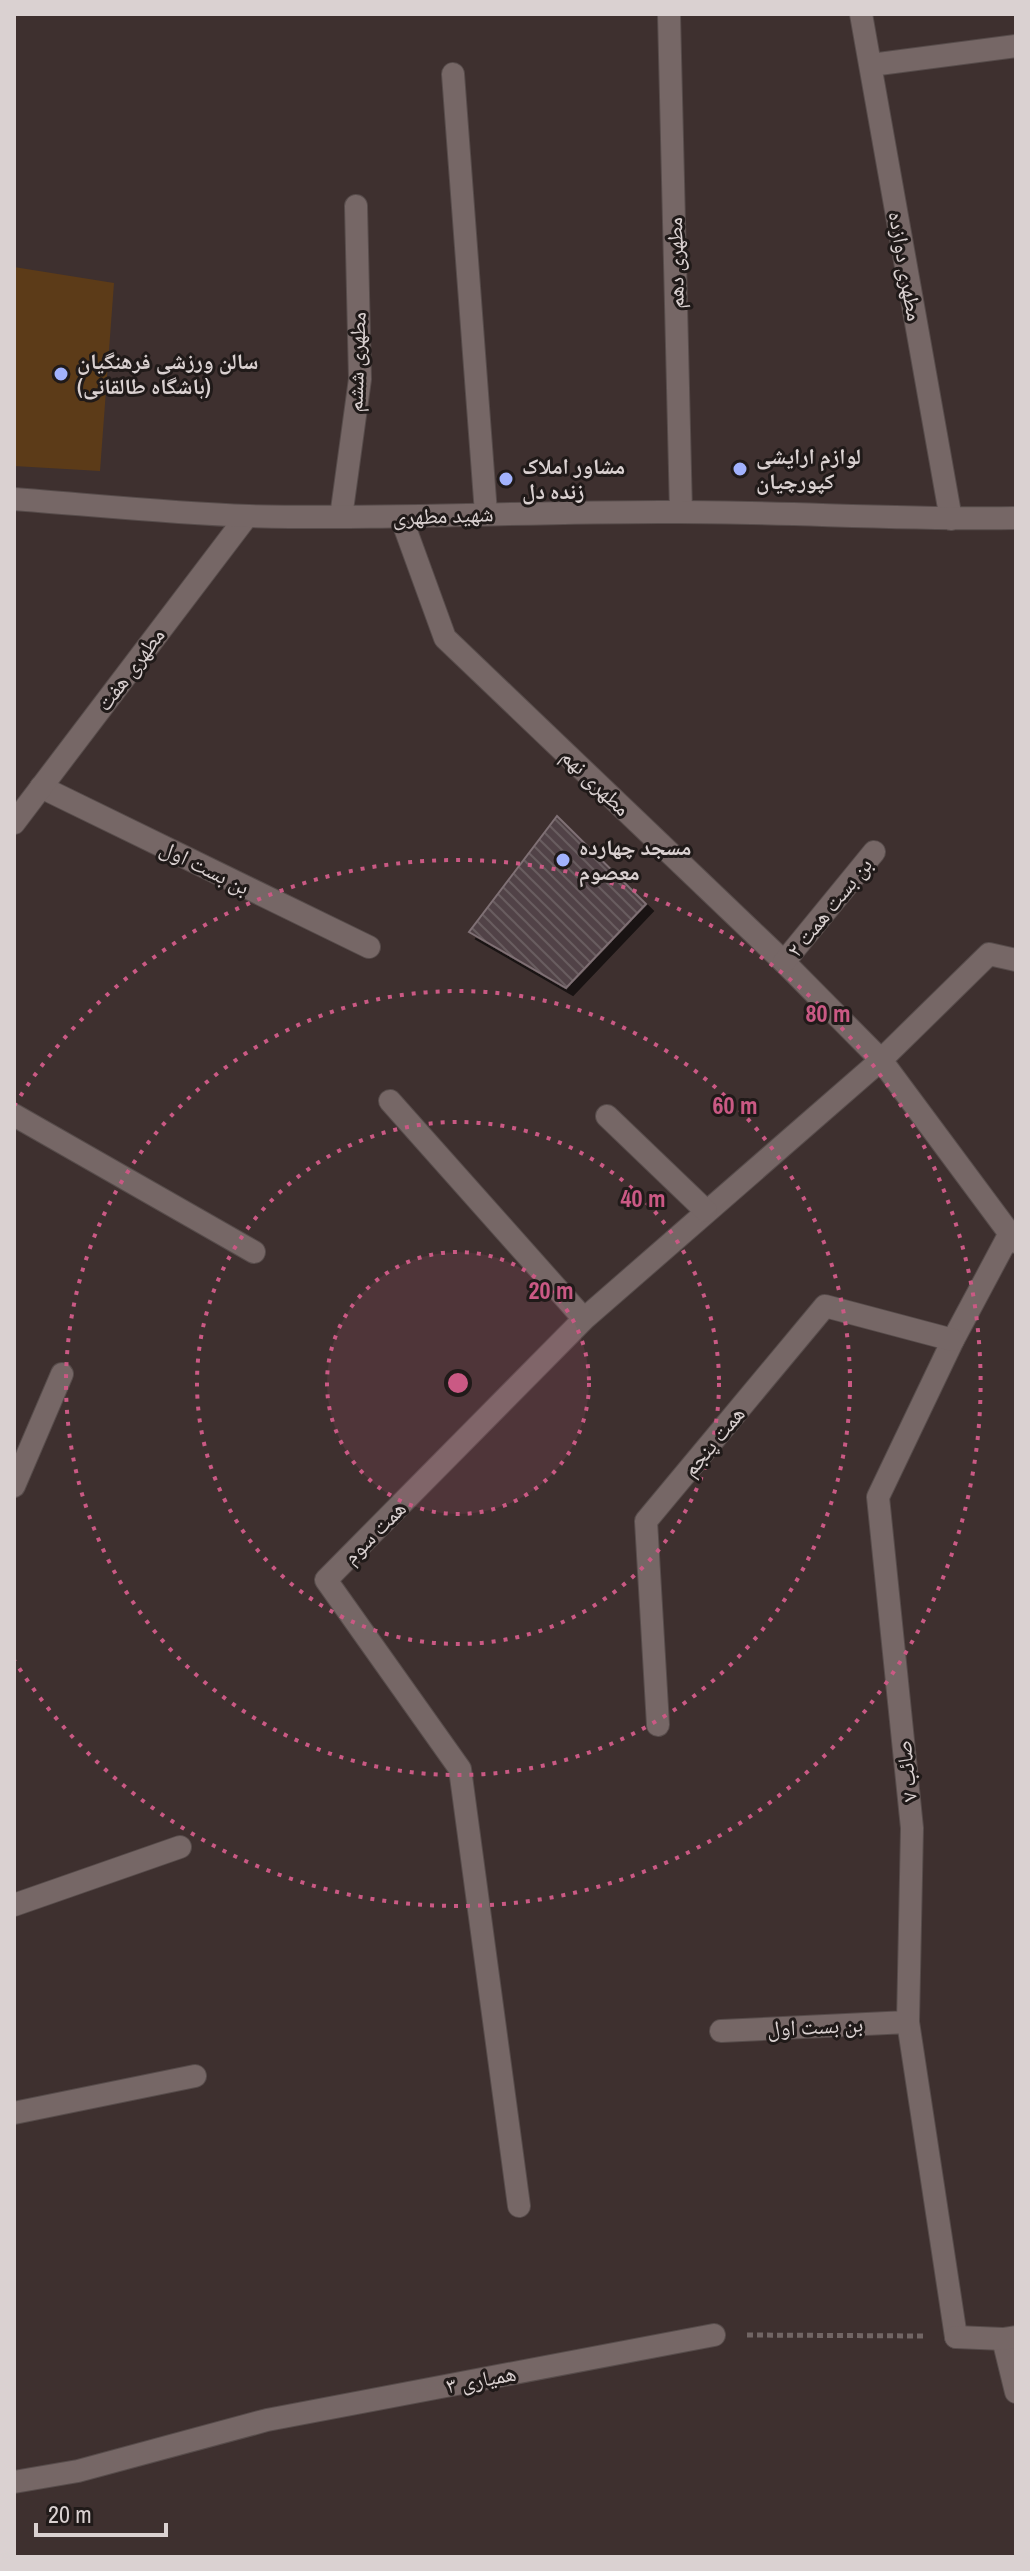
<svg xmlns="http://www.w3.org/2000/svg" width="1030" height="2571" font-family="'Archivo Narrow','Noto Naskh Arabic',sans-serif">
<defs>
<pattern id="building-back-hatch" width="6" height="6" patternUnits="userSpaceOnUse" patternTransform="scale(2)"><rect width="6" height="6" fill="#514347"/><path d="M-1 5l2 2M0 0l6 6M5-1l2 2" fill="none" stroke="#695d60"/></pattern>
<filter id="shadow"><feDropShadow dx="7" dy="7" stdDeviation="0" flood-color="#0009"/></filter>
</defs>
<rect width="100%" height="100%" fill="#3e302f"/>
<!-- pitch -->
<path fill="#5c3b18" d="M14 267 114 283 100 471 14 466Z"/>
<!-- building -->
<path fill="url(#building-back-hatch)" stroke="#7f7074" stroke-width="2" filter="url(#shadow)" d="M557 816 646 904 566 988 469 932Z"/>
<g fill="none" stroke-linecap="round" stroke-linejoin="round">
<defs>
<path id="service" d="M669 14 681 512
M861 14 951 519
M871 65 1016 46
M453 74 486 513
M401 517 445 638 784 962 881 1060 1016 1242
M41 787 369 947
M390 1101 584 1319
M14 1115 254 1252
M14 1486 62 1374
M14 1905 180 1847
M721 2031 908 2022
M14 2113 195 2076
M519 2206 460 1769 326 1580 584 1319 881 1060 989 954 1016 960
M956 2337 908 2022 912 1828 878 1497 953 1340 1009 1235
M1003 2339 1016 2392
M14 2482 78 2471 267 2420 714 2335"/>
<path id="minor" d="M341 517 360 379 356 206
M14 823 247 516
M784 962 874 852
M607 1116 706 1211
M658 1725 646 1521 825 1306 953 1340
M956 2337 1003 2339 1016 2337"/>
<path id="tertiary" d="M14 499C92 505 171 513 249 516 392 520 535 511 678 512 791 512 903 520 1016 518"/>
</defs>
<!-- service casing -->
<use href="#service" stroke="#574c4b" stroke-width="24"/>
<!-- minor casing -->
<use href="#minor" stroke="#574c4b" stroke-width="24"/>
<!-- tertiary casing -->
<use href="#tertiary" stroke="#574c4b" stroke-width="24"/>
<!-- path -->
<path stroke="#716564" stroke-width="5" stroke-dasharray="6 4" stroke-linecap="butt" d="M747 2335 925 2336"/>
<!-- service -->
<use href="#service" stroke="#766766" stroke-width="22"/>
<!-- minor -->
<use href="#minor" stroke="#766766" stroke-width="22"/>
<!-- tertiary -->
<use href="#tertiary" stroke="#766766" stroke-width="22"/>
</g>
<!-- distance rings -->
<circle cx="458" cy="1383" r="131" fill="#ca5984" fill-opacity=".12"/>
<g fill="none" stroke="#ca5984" stroke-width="4" stroke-dasharray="4 8">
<circle cx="458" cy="1383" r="131"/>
<circle cx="458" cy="1383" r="261"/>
<circle cx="458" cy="1383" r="392"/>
<path d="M14 1106A523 523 0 1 1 14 1660"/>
</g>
<!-- markers -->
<g fill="#a2b2fd" stroke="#201a19" stroke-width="3">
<circle cx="61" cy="374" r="8"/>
<circle cx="740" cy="469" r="8"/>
<circle cx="506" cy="479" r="8"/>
<circle cx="563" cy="860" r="8"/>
</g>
<g text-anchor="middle" stroke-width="6" stroke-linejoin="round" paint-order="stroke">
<!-- street labels -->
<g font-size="22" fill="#dad1d1" stroke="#201a19">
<text transform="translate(675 263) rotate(-91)" y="8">مطهری دهم</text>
<text transform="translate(906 266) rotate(80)" y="8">مطهری دوازده</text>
<text transform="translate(356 362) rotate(-88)" y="8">مطهری ششم</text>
<text transform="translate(443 515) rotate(-2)" y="8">شهید مطهری</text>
<text transform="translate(130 669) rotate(-53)" y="8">مطهری هفت</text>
<text transform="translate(596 782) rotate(44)" y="8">مطهری نهم</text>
<text transform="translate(205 867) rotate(26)" y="8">بن بست اول</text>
<text transform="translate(829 907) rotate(-51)" y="8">بن بست همت ۲</text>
<text transform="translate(713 1441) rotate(-50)" y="8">همت پنجم</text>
<text transform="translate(374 1532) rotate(-45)" y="8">همت سوم</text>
<text transform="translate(906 1771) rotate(-96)" y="8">صائب ۷</text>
<text transform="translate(815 2026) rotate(-3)" y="8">بن بست اول</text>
<text transform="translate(481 2379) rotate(-11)" y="8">همیاری ۳</text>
</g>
<!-- poi labels -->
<g font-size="22" font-weight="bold" fill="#dad1d1" stroke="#201a19" text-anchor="start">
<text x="77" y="369">سالن ورزشی فرهنگیان<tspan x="77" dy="25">(باشگاه طالقانی)</tspan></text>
<text x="756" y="464">لوازم ارایشی<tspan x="756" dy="25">کپورچیان</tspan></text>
<text x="522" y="474">مشاور املاک<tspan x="522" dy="25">زنده دل</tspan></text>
<text x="579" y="855">مسجد چهارده<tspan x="579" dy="25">معصوم</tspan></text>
</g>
</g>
<circle cx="458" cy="1383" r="12" fill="#ca5984" stroke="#201a19" stroke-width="4"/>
<g font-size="24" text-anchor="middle" font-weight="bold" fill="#ca5984" stroke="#201a19" stroke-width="6" stroke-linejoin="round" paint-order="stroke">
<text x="828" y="1022">80 m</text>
<text x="735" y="1114">60 m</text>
<text x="643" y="1207">40 m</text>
<text x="551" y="1299">20 m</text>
</g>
<!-- border -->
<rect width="1030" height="2571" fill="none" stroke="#dad1d1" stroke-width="32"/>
<!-- scale -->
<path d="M36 2523v12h130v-12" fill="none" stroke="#dad1d1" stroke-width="4"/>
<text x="48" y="2523" font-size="24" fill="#dad1d1" stroke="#201a19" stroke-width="6" paint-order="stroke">20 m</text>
</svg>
